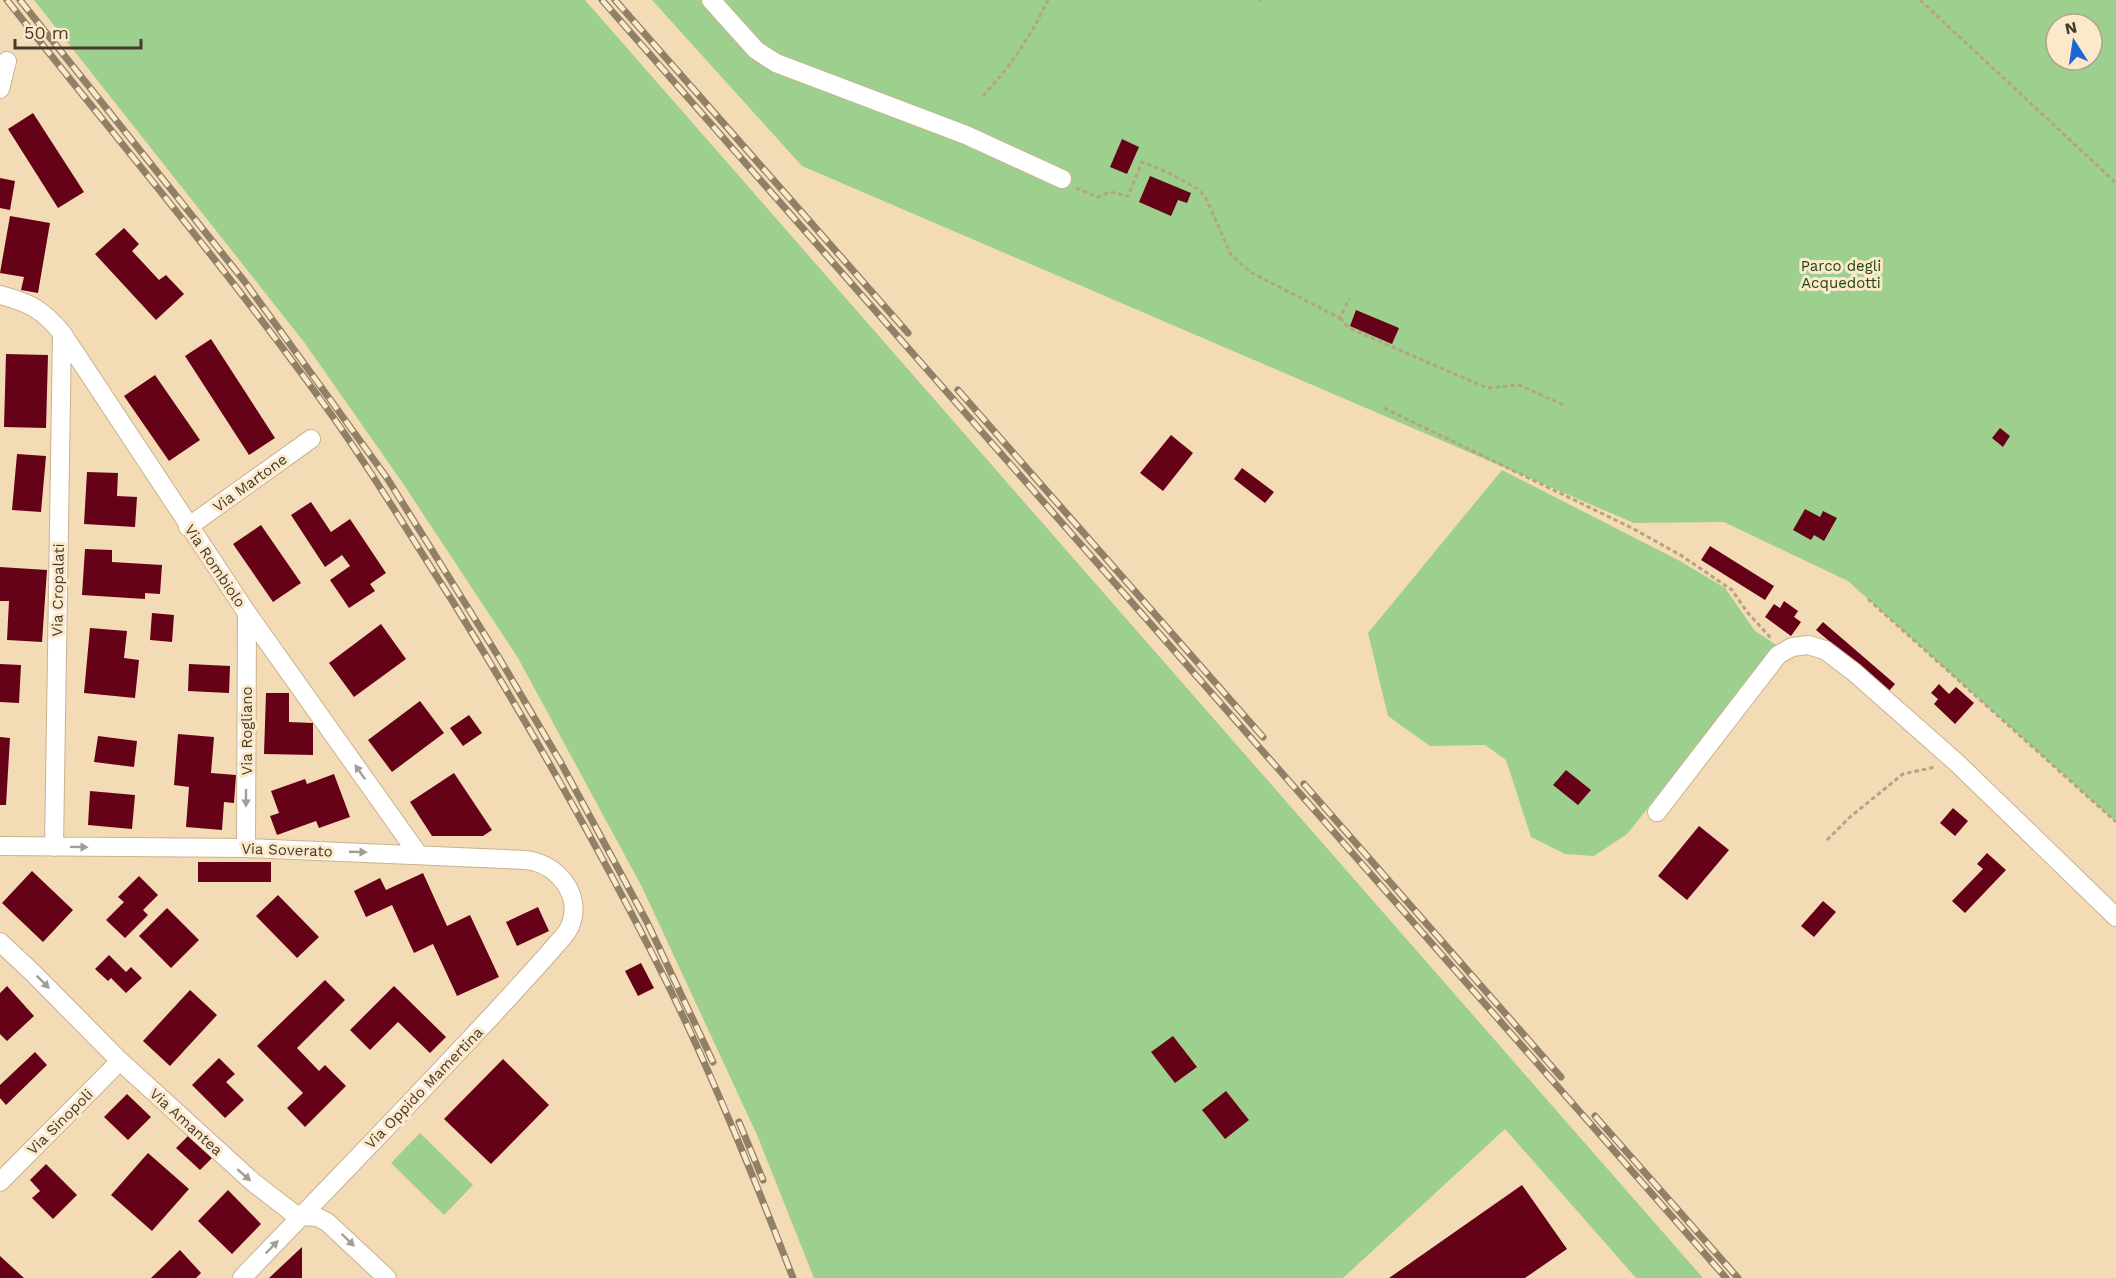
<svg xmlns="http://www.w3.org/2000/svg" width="2116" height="1278" font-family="'Work Sans',sans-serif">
<rect width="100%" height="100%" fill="#f3dbb6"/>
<!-- green -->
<path fill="#9dd08f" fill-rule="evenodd" d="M34 0H585L1703 1278H1636L1505 1129 1343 1278H814L757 1135 642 887 518 658 402 482 304 342Z
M652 0H2116V822L1848 581 1724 522 1634 523 802 166ZM2056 24H2092V60H2056Z
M1502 470 1680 561 1725 588 1755 631 1778 646 1627 834 1594 856 1565 854 1531 837 1506 760 1485 745 1430 746 1388 716 1368 633Z
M420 1133 473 1185 444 1215 391 1163Z"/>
<!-- building -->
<path fill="#660218" d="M33 113 84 192 58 208 8 129Z
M1122 139 1139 147 1127 174 1110 167Z
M1150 176 1191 193 1187 203 1178 200 1171 216 1139 202Z
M0 178 15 181 10 210 0 208Z
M10 216 50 223 38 293 21 290 24 277 0 273Z
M124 228 139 244 132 251 159 280 166 275 184 294 156 320 95 254Z
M1356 310 1399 328 1392 344 1350 326Z
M211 339 275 438 249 455 185 356Z
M6 354 48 355 46 428 4 427Z
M155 375 200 440 169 461 124 396Z
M2000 428 2010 436 2003 447 1992 438Z
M1171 435 1193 453 1163 491 1140 473Z
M17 454 46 456 41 512 12 510Z
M1242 468 1274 492 1265 503 1234 479Z
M87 472 118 473 117 496 137 497 135 527 84 524Z
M311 502 331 532 350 519 386 573 370 584 375 591 349 608 330 580 350 566 342 555 325 567 291 515Z
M1805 509 1820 517 1823 511 1837 518 1824 541 1814 535 1811 540 1793 530Z
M261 525 301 583 273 602 233 544Z
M1710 546 1774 586 1765 600 1701 560Z
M85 549 112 550V562L162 565 160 594 145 593V599L82 595Z
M0 567 47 570 42 642 7 640 9 601H0Z
M1784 601 1798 611 1794 617 1801 622 1791 636 1765 617 1774 604 1780 608Z
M152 613 174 615 172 642 150 640Z
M1823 622 1895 684 1889 691 1816 630Z
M381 624 406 659 354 697 329 663Z
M90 628 127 631 124 658 139 660 135 698 84 693Z
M0 664 21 665 19 703 0 702Z
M189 664 230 666 229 693 188 691Z
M1939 684 1949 694 1956 687 1974 703 1955 724 1934 704 1938 699 1931 693Z
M266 693H289V722L313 723V755L264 754Z
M420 701 444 733 392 772 368 740Z
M469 715 482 733 463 746 450 728Z
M178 734 214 737 211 773 236 775 234 803 224 802 222 830 186 827 189 787 174 785Z
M98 736 137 741 134 767 94 762Z
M0 737 10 738 6 805H0Z
M1566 770 1591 790 1578 805 1553 785Z
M454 773 492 830 483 836H432L410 802Z
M334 774 350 817 319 828 316 821 277 835 270 816 279 813 271 791 305 779 307 784Z
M90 791 135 795 132 829 88 825Z
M1953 808 1968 821 1955 836 1940 823Z
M1699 826 1729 850 1687 900 1658 876Z
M1987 853 2006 870 1965 913 1952 901 1983 869 1977 864Z
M198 862H271V882H198Z
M32 871 73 910 43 942 2 903Z
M423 873 447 926 470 915 499 977 457 996 433 944 414 953 392 905 366 917 354 891 380 878 386 890Z
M139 876 158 895 143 910 148 915 125 938 106 920 124 902 118 897Z
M278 895 319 937 297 958 256 916Z
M1823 901 1836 912 1814 937 1801 926Z
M538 907 549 931 517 946 506 922Z
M167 908 199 940 171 968 139 936Z
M109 955 126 972 131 967 142 978 126 993 111 978 108 981 95 969Z
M641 963 654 988 638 996 625 971Z
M325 980 345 1000 297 1048 319 1071 325 1065 346 1086 305 1127 287 1108 303 1093 257 1046Z
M7 986 34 1016 7 1041 0 1034V993Z
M394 986 446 1037 430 1053 398 1022 370 1050 350 1030Z
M190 990 217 1015 170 1066 143 1041Z
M1173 1036 1197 1067 1175 1083 1151 1052Z
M35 1052 47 1065 6 1105 0 1098V1085Z
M219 1058 235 1074 226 1082 244 1100 225 1118 192 1085Z
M503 1059 549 1105 491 1164 444 1119Z
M1226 1091 1249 1120 1225 1139 1202 1110Z
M127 1094 151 1117 128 1140 104 1117Z
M188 1136 212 1158 200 1170 176 1148Z
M148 1153 189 1189 152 1231 111 1195Z
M46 1164 77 1195 53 1219 32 1198 40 1191 30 1180Z
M1522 1185 1567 1249 1525 1278H1389Z
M228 1190 261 1224 232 1254 198 1221Z
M302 1247V1278H269Z
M180 1250 201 1273 196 1278H151Z
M0 1256 24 1278H0Z"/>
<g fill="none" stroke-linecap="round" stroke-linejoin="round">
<defs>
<path id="minor" d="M711 0 756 50 776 63 966 135 1062 179
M0 89 7 61
M0 295C30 303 42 309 62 333L247 613 418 854
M188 527 311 439
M1657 812 1778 655 1792 647 1808 645 1825 650 1854 672 1957 763 2116 917
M0 846 246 848 525 860C556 863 582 893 571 924 568 933 560 940 555 946 537 967 518 987 500 1007 415 1099 328 1188 242 1278
M54 847 62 333
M246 848 247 613
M0 942 33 973 120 1061 254 1183 293 1213 301 1216 317 1217 327 1222 387 1278
M0 1182 120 1061"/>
</defs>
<!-- minor casing -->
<use href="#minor" stroke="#c9b28e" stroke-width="20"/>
<!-- path -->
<path stroke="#b6a386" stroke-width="3" stroke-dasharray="4.5 3" stroke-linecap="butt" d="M1260 0 1261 2
M1920 0 2116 183
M983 96C1010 67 1031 36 1048 0
M1076 188 1098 197 1110 192 1128 196 1142 162 1167 172 1198 189 1207 200 1231 255 1252 273 1340 318 1349 299
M1340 318 1349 328 1487 388 1519 385 1566 406
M1384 408 1632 528 1682 556 1732 590 1747 612 1770 637 1773 639
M1868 599 2116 822
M1827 840 1850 817 1903 774 1935 767"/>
<!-- minor -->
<use href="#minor" stroke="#fff" stroke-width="18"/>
<defs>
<path id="rail" d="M7 0C118 141 234 277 338 424 378 482 415 543 453 602 529 725 600 849 665 979 713 1076 754 1177 793 1278
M20 0 245 282 387 478 498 656 561 763 647 922 713 1062
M602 0 1726 1278
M615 0 908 333
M958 390 1263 737
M1304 784 1561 1077
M1595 1116 1738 1278
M739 1122 763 1180"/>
</defs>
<!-- rail casing -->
<use href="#rail" stroke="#908067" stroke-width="7"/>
<!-- rail -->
<use href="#rail" stroke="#fce9cb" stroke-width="4.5" stroke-dasharray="14" stroke-linecap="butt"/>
</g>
<!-- one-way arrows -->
<defs><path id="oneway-solid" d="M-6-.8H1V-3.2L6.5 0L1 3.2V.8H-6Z" transform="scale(1.5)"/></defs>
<g fill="#a29d96">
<use href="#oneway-solid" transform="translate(360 772) rotate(-125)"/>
<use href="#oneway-solid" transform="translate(246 798) rotate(90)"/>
<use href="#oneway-solid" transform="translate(79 847) rotate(1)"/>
<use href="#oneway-solid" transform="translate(358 852) rotate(2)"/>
<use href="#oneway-solid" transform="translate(43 982) rotate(45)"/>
<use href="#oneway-solid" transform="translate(244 1175) rotate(41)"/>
<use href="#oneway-solid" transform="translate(348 1240) rotate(44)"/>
<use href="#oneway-solid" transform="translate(272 1247) rotate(-46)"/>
</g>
<g text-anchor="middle" stroke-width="6" stroke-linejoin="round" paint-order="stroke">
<!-- park labels -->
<g font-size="15" fill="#1f4710" stroke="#fce9cb">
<text x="1841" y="271">Parco degli<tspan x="1841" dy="17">Acquedotti</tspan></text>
</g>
<!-- street labels -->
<g font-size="15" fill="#453b2c" stroke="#fce9cb">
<text transform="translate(250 483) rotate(-36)" y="5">Via Martone</text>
<text transform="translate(215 566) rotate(56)" y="5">Via Rombiolo</text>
<text transform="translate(58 590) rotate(-89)" y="5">Via Cropalati</text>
<text transform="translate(247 731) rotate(-90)" y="5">Via Rogliano</text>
<text transform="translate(287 850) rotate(2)" y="5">Via Soverato</text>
<text transform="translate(424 1088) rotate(-46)" y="5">Via Oppido Mamertina</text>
<text transform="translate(60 1122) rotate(-45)" y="5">Via Sinopoli</text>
<text transform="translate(186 1122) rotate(42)" y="5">Via Amantea</text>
</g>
</g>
<!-- north arrow -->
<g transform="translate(2074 42) rotate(348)"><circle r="28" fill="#fce9cb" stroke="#b3a38b" stroke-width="1.5"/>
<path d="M0-4.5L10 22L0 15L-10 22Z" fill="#1c67d1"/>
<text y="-9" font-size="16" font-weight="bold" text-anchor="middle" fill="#453b2c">N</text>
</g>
<!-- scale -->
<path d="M15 39v9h126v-9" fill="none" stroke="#453b2c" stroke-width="3"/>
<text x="24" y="39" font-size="18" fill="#453b2c" stroke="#fce9cb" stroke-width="4.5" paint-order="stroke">50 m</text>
</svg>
